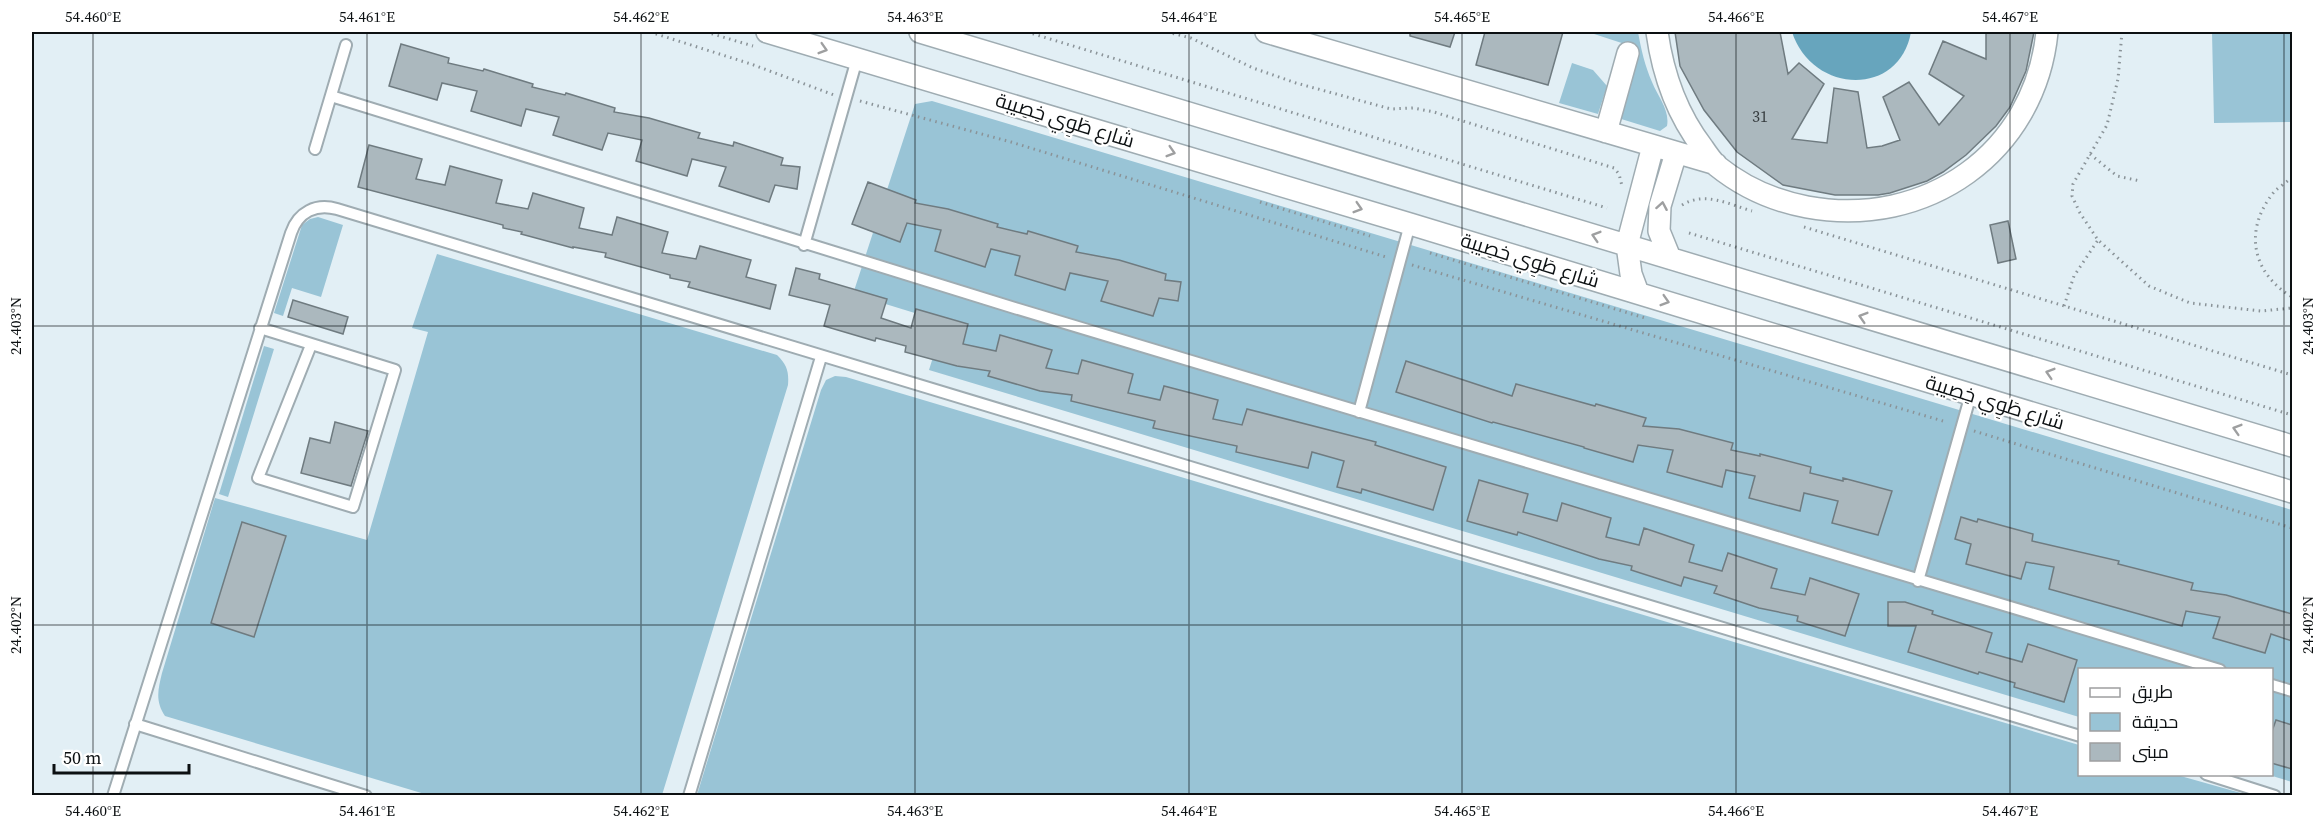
<svg xmlns="http://www.w3.org/2000/svg" width="2324" height="827" font-family="'Source Serif 4',Cairo,serif">
<rect width="100%" height="100%" fill="#e2eff5"/>
<!-- green -->
<path fill="#99c4d6" d="M1588 32H1638C1641 49 1645 66 1652 82 1658 97 1670 110 1667 126L1660 131 1618 118 1637 48Z
M2212 32H2292V122L2214 123Z
M1572 63 1593 70 1607 86 1598 114 1559 103Z
M932 101 2292 510V782L2269 775 2272 774V670H2080L2079 717 929 370 944 322 853 294 915 104Z
M318 217 343 225 321 297 292 288 283 316 274 313 302 225 310 219Z
M437 254 777 355C787 365 789 371 788 385L662 795H428L165 716C155 701 158 690 162 673L215 498 367 540 428 332 412 328Z
M264 346 274 349 228 497 219 494Z
M835 376 846 377 2079 745 2080 774 2177 775 2248 795H697L821 390 826 380Z"/>
<!-- water -->
<path fill="#67a5bd" d="M1792 32H1911C1899 98 1812 94 1792 32Z"/>
<!-- building -->
<path fill="#abb8be" stroke="#6f7b80" stroke-width="1.5" d="M1410 32H1455L1450 47 1410 36Z
M1485 32H1563L1548 85 1476 65Z
M1675 32H1780L1788 74 1799 63 1824 84 1792 139 1827 143 1834 88 1858 92 1867 148 1882 146 1900 140 1883 97 1909 82 1939 125 1964 96 1929 74 1943 41 1986 59V32H2034L2026 71 2010 107 1996 126 1966 155 1943 172 1927 181 1890 193 1878 195H1835L1783 185 1737 152 1704 110 1680 66Z
M401 44 449 58 448 63 483 71 484 69 533 84 532 87 565 95 566 93 615 108 614 112 649 118 700 133 698 138 733 146 734 142 783 158 781 165 800 167 797 189 775 185 769 202 719 186 726 167 692 159 687 176 636 161 642 140 608 133 602 150 553 135 559 117 526 109 521 126 471 111 477 91 442 83 437 100 389 86Z
M369 145 422 159 416 179 445 185 450 166 502 180 496 203 528 209 533 193 584 208 579 228 612 235 617 217 668 232 662 253 696 259 700 246 751 260 746 277 776 285 770 309 688 287 690 282 670 278V275L605 257 606 253 573 247V248L521 234 522 232 503 228V225L358 187Z
M868 182 916 200 915 203 948 209 998 224 997 227 1027 234 1028 231 1078 246 1076 252 1119 260 1166 274 1165 280 1181 282 1178 301 1159 298 1153 316 1101 301 1108 281 1070 273 1065 290 1015 275 1020 256 991 249 985 267 935 251 941 230 907 223 900 242 852 224Z
M2008 221 2016 259 1998 263 1990 225Z
M796 268 820 274 819 279 887 299 881 318 911 328 916 309 968 324 963 344 996 351 1000 335 1052 350 1046 368 1078 374 1082 360 1133 374 1128 393 1160 400 1164 386 1218 400 1213 419 1242 425 1247 409 1376 442 1375 445 1446 467 1433 510 1362 489 1361 493 1337 487 1344 461 1312 452 1308 468 1236 452 1237 446 1153 428 1155 421 1071 401 1072 395 1040 391 988 376 990 371 957 366 905 352 906 346 876 338 875 341 824 326 830 305 789 295Z
M293 300 348 317 343 334 288 317Z
M1406 361 1512 396 1516 384 1595 406 1596 404 1646 418 1643 426 1679 429 1733 443 1731 450 1760 456V454L1811 467 1810 473 1843 481V478L1892 491 1878 535 1832 523 1838 501 1804 493 1800 511 1749 498 1755 476 1726 470 1722 487 1667 472 1673 450 1638 445 1633 462 1584 448V447L1493 422 1492 423 1396 392Z
M335 422 368 431 351 486 301 473 310 438 330 443Z
M1479 480 1528 494 1523 512 1557 521 1562 503 1611 518 1606 537 1639 545 1644 528 1694 545 1689 562 1722 571 1728 553 1777 569 1771 588 1805 595 1810 578 1859 594 1845 636 1797 621 1798 616 1759 608 1714 593 1717 586 1684 577 1681 586 1631 570 1632 566 1599 559 1518 532 1517 535 1467 521Z
M1961 517 1977 522 1978 519 2033 534 2032 541 2119 561 2118 564 2193 583 2191 590 2226 595 2292 614V641L2271 634 2265 653 2213 638 2220 617 2186 611 2182 626 2049 589 2054 567 2026 562 2021 579 1966 564 1971 544 1955 539Z
M242 522 286 536 254 637 211 623Z
M1888 602H1905L1933 611 1932 614 1992 633 1986 652 2022 662 2028 644 2077 660 2064 702 2014 687 2015 683 1979 672 1978 674 1908 652 1916 626H1888Z
M2276 720 2292 725V769L2271 763V734Z"/>
<g fill="none" stroke-linecap="round" stroke-linejoin="round">
<defs>
<path id="lane" d="M331 96C959 293 1588 484 2220 670
M315 149 346 45
M804 245 857 59
M260 328 395 370 353 507 258 478 311 345
M1359 412 1410 224
M1918 581 1971 394
M2272 685 2292 691
M135 724 366 796
M2206 774 2275 796
M113 796 291 233C298 212 316 203 337 209L2080 736
M689 796 821 357"/>
<path id="street" d="M767 32 1410 224 2292 492
M920 32 2292 446
M1266 32 1716 164
M1657 32C1663 75 1676 113 1703 148 1707 154 1712 161 1717 166 1743 187 1775 201 1807 207 1926 229 2035 153 2047 32
M1606 132 1628 53
M1670 258 1659 231 1660 206 1676 153
M1638 293 1631 274 1627 245 1653 146"/>
</defs>
<!-- lane casing -->
<use href="#lane" stroke="#9facb2" stroke-width="14"/>
<!-- street casing -->
<use href="#street" stroke="#9facb2" stroke-width="24"/>
<!-- path -->
<path stroke="#8a9398" stroke-width="3" stroke-dasharray="1.5 4.5" stroke-linecap="butt" d="M650 32 751 64 834 95
M706 32 753 46
M1027 32 1607 208
M1167 32 1191 38 1253 68 1296 83 1391 109 1413 108 1434 112 1614 168 1619 174 1622 186
M2122 32 2118 79 2107 125 2073 184 2072 196 2080 213 2098 240 2149 286 2190 303 2261 311 2292 308
M860 101 1011 142 1386 257
M2090 154 2117 176 2140 181
M2292 177C2287 182 2279 187 2274 192 2243 230 2252 273 2292 297
M1260 202 1370 236
M1682 205C1705 191 1728 204 1752 211
M1804 227 2292 375
M1689 233 2292 415
M1430 253 1645 318
M1412 265 1943 421
M2064 306 2074 276 2098 240
M1974 431 2292 528"/>
<!-- lane -->
<use href="#lane" stroke="#fff" stroke-width="10"/>
<!-- street -->
<use href="#street" stroke="#fff" stroke-width="21"/>
</g>
<!-- one-way arrows -->
<defs><path id="oneway-chevron" d="M-2-3.5L2.5 0L-2 3.5" fill="none" stroke-width="1.6" stroke-linecap="round" stroke-linejoin="round" transform="scale(1.5)"/></defs>
<g stroke="#9e9fa0">
<use href="#oneway-chevron" transform="translate(823 49) rotate(17)"/>
<use href="#oneway-chevron" transform="translate(1171 152) rotate(17)"/>
<use href="#oneway-chevron" transform="translate(1662 206) rotate(-80)"/>
<use href="#oneway-chevron" transform="translate(1358 208) rotate(17)"/>
<use href="#oneway-chevron" transform="translate(1596 236) rotate(-163)"/>
<use href="#oneway-chevron" transform="translate(1665 301) rotate(17)"/>
<use href="#oneway-chevron" transform="translate(1863 317) rotate(-163)"/>
<use href="#oneway-chevron" transform="translate(2050 373) rotate(-163)"/>
<use href="#oneway-chevron" transform="translate(2237 429) rotate(-163)"/>
</g>
<!-- ticks -->
<path fill="none" stroke="#0c1012" stroke-width="1.5" stroke-opacity="0.45" d="M93 32V796M367 32V796M641 32V796M915 32V796M1189 32V796M1462 32V796M1736 32V796M2010 32V796M2284 32V796M32 326H2292M32 625H2292"/>
<g text-anchor="middle" stroke-width="4.5" stroke-linejoin="round" paint-order="stroke">
<!-- number labels -->
<g font-size="16" fill="#343a3d">
<text x="1760" y="122">31</text>
</g>
<!-- street labels -->
<g font-size="20" fill="#0c1012" stroke="#fff">
<text transform="translate(1065 120) rotate(17)" y="7">شارع طَوِي خِصِيبة</text>
<text transform="translate(1530 260) rotate(17)" y="7">شارع طَوِي خِصِيبة</text>
<text transform="translate(1995 402) rotate(17)" y="7">شارع طَوِي خِصِيبة</text>
</g>
</g>
<!-- border -->
<rect width="2324" height="827" fill="none" stroke="#ffffff" stroke-width="66"/>
<!-- legend -->
<rect x="2078" y="668" width="195" height="108" fill="#ffffff" stroke="#9e9fa0" stroke-width="1.5"/>
<rect x="2090" y="688" width="30" height="9" fill="#ffffff" stroke="#9e9fa0" stroke-width="1.5"/>
<text x="2132" y="698" font-size="18" fill="#0c1012">طريق</text>
<rect x="2090" y="713" width="30" height="18" fill="#99c4d6" stroke="#9e9fa0" stroke-width="1.5"/>
<text x="2132" y="728" font-size="18" fill="#0c1012">حديقة</text>
<rect x="2090" y="743" width="30" height="18" fill="#abb8be" stroke="#9e9fa0" stroke-width="1.5"/>
<text x="2132" y="758" font-size="18" fill="#0c1012">مبنى</text>
<!-- scale -->
<path d="M54 764v9h135v-9" fill="none" stroke="#0c1012" stroke-width="3"/>
<text x="63" y="764" font-size="18" fill="#0c1012" stroke="#ffffff" stroke-width="4.5" paint-order="stroke">50 m</text>
<rect x="33" y="33" width="2258" height="761" fill="none" stroke="#0c1012" stroke-width="2"/>
<g font-size="15" text-anchor="middle" fill="#0c1012">
<text x="93" y="22">54.460°E</text>
<text x="367" y="22">54.461°E</text>
<text x="641" y="22">54.462°E</text>
<text x="915" y="22">54.463°E</text>
<text x="1189" y="22">54.464°E</text>
<text x="1462" y="22">54.465°E</text>
<text x="1736" y="22">54.466°E</text>
<text x="2010" y="22">54.467°E</text>
<text transform="translate(16 326) rotate(-90)" y="5">24.403°N</text>
<text transform="translate(2308 326) rotate(-90)" y="5">24.403°N</text>
<text transform="translate(16 625) rotate(-90)" y="5">24.402°N</text>
<text transform="translate(2308 625) rotate(-90)" y="5">24.402°N</text>
<text x="93" y="816">54.460°E</text>
<text x="367" y="816">54.461°E</text>
<text x="641" y="816">54.462°E</text>
<text x="915" y="816">54.463°E</text>
<text x="1189" y="816">54.464°E</text>
<text x="1462" y="816">54.465°E</text>
<text x="1736" y="816">54.466°E</text>
<text x="2010" y="816">54.467°E</text>
</g>
</svg>
